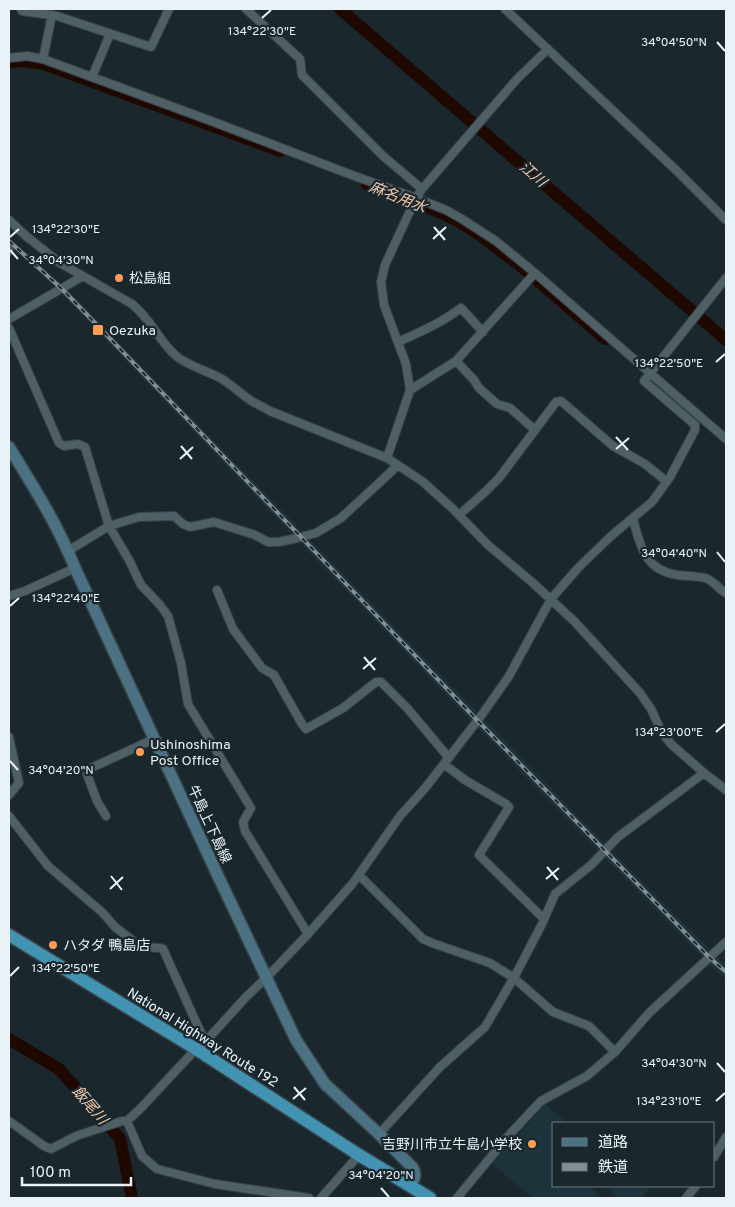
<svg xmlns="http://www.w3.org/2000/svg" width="735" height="1207" font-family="Overpass,'Noto Sans JP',sans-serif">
<rect width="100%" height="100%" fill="#1a282e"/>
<!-- built -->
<path fill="#1d333c" d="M9 237 65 287 608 847 726 966V979L706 961 474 724 59 291 9 245Z
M545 1104 567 1123H554V1186H591L590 1187 603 1198H533L492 1164Z
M605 1186H651L642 1198H619Z"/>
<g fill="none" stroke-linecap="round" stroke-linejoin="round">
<!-- river -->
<path stroke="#1f0800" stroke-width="12" d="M340 9 726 340
M9 62 24 61 44 64 280 151
M367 184 444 214 461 223 481 236 523 268 605 339
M9 1039 59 1069 120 1139 132 1198"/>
<defs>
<path id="minor" d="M21 9 22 11 57 16 151 47 169 9
M246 9 300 59 302 75 382 155 422 189
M505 9 677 171 726 220
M9 58 27 56 43 59 214 122 349 174 416 198 446 210 462 219 496 241 535 273 726 439
M43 59 52 15
M92 77 110 34
M9 220 26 236 60 263 132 304C150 318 158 339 174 354 185 365 208 371 222 379 233 386 242 395 253 402 259 405 265 408 270 411L387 458 422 481 453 509 488 545 533 583 574 621 640 693 651 709 662 733 671 744 704 773 726 790
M9 250V251
M9 319 83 276
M9 328 59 443 64 446 78 444 85 447 109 526 129 560 141 585 160 605 168 616 181 663 188 704 251 808 243 822 245 831 308 934
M398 342C420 332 441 323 461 308L483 332
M456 361 474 380 479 388 497 404 510 408 535 430
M410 390 456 361 535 273
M387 458 410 390 406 364 384 305 381 282 385 265 416 198 422 189 517 79 548 49
M459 515 485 492 499 478 556 402 561 401 613 446 645 464 666 481
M633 519C640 545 644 570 677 575 684 576 702 576 708 579 714 582 720 590 726 593
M68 551 109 526 139 517 174 516 183 524 190 527 214 522 255 535 268 542H279L297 538 316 533 341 518 379 483 398 465
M217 590 233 629 262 668 274 675 302 724 306 729 343 708 376 682H381L408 709 449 758
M9 596 25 591 75 568
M9 737 19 783 9 795
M444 764 465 780 506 804 509 807 479 855 544 919
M9 816 48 866 103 913 115 927 141 947 160 948 163 949 205 1042
M106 816 97 801 87 774 91 768 154 739
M359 875 423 939 432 943 490 963 514 978 553 1012 589 1026 615 1052
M9 1121 44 1146 51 1149 76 1136 122 1121H127L141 1108 196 1049 205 1042 246 997 267 977 308 934 353 883 400 816 426 787 481 716 509 676 551 599 578 568 611 536 652 502 670 477 695 430V425L644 381 726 278
M127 1121 142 1156 157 1169 215 1184 309 1198
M379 1134 440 1067 485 1027 516 974 542 924 555 894 591 865 618 837 704 773
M714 1157 726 1137
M321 1198 359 1155
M457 1198 510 1134 541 1101 587 1076 615 1052 649 1013 726 942
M686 1198 696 1186"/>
<path id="secondary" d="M9 447C33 486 58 525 75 568L218 876 296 1040 325 1084 379 1134 413 1168C417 1175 414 1180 410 1186"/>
<path id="trunk" d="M9 935 196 1049 359 1155 430 1198"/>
</defs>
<!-- minor casing -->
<use href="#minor" stroke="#364247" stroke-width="10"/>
<!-- secondary casing -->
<use href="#secondary" stroke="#364247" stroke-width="14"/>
<!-- trunk casing -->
<use href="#trunk" stroke="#364247" stroke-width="15"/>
<!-- minor -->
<use href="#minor" stroke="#4f5f66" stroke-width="8"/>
<!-- secondary -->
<use href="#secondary" stroke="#4a7282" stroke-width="11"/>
<!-- trunk -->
<use href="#trunk" stroke="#4293b1" stroke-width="12"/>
<defs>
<path id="rail" d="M9 241 62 289 97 325 477 720 710 958 726 972"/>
</defs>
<!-- rail casing -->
<use href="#rail" stroke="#848f94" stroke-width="4"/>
<!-- rail -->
<use href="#rail" stroke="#1a282e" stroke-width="2" stroke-dasharray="5.5" stroke-linecap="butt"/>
</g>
<!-- ticks -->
<path fill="none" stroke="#e9f2f6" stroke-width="2" d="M262 18 271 10M717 42 725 51M434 227 445 240M10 237 19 229M433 239 446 227M10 250 18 259M716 362 725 354M616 437 628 450M181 446 192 459M616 449 629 438M180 459 193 447M717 552 725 562M10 606 19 598M364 657 375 670M363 669 376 658M716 732 725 724M10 761 18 770M547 867 558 880M111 876 122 890M546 879 559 868M110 889 123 877M10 976 19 967M717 1063 725 1072M294 1087 305 1100M293 1099 306 1088M716 1101 725 1093M381 1188 389 1197"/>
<!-- markers -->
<g fill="#fe9c58" stroke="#1a282e" stroke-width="2">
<circle cx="119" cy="278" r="5"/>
<rect x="92" y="324" width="12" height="12" rx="2.5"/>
<circle cx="140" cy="752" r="5"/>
<circle cx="53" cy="945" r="5"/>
<circle cx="532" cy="1144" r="5"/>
</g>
<g text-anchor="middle" stroke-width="4.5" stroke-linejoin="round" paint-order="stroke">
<!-- poi labels -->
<g font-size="14" fill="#e9f2f6" stroke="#1a282e" text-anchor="start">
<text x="129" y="283">松島組</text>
<text x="109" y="335">Oezuka</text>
<text x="150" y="749">Ushinoshima<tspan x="150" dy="16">Post Office</tspan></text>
<text x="63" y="950">ハタダ 鴨島店</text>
<text x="522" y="1149" text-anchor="end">吉野川市立牛島小学校</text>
</g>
<!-- street labels -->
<g font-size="14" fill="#e9f2f6" stroke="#1a282e">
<text transform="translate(210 824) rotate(65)" y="5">牛島上下島線</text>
<text transform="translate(203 1037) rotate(32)" y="5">National Highway Route 192</text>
</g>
<!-- water labels -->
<g font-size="15" font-style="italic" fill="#f1c7ad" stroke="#1a282e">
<text transform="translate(533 174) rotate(41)" y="5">江川</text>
<text transform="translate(398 197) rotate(22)" y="5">麻名用水</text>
<text transform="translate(90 1105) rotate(49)" y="5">飯尾川</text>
</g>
</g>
<g font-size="12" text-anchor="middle" fill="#e9f2f6" stroke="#1a282e" stroke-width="4.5" stroke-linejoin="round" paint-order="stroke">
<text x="262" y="35">134°22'30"E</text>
<text x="674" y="46">34°04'50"N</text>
<text x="66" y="233">134°22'30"E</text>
<text x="61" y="264">34°04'30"N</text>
<text x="669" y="367">134°22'50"E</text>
<text x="674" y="557">34°04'40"N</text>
<text x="66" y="602">134°22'40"E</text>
<text x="669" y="736">134°23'00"E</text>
<text x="61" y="774">34°04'20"N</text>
<text x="66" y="972">134°22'50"E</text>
<text x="674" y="1067">34°04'30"N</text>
<text x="669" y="1105">134°23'10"E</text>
<text x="381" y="1179">34°04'20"N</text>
</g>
<!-- border -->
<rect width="735" height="1207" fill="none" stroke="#e9f2f6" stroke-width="20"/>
<!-- legend -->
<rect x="552" y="1122" width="162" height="65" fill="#1a282e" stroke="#6d797e"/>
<rect x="562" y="1138" width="25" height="8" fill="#4a7282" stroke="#6d797e"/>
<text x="598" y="1147" font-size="15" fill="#e9f2f6">道路</text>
<rect x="562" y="1163" width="25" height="8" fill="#848f94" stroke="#6d797e"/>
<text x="598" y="1172" font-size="15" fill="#e9f2f6">鉄道</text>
<!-- scale -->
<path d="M22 1177v8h109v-8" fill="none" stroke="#e9f2f6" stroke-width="2.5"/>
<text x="30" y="1177" font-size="15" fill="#e9f2f6" stroke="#1a282e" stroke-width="4" paint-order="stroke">100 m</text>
</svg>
